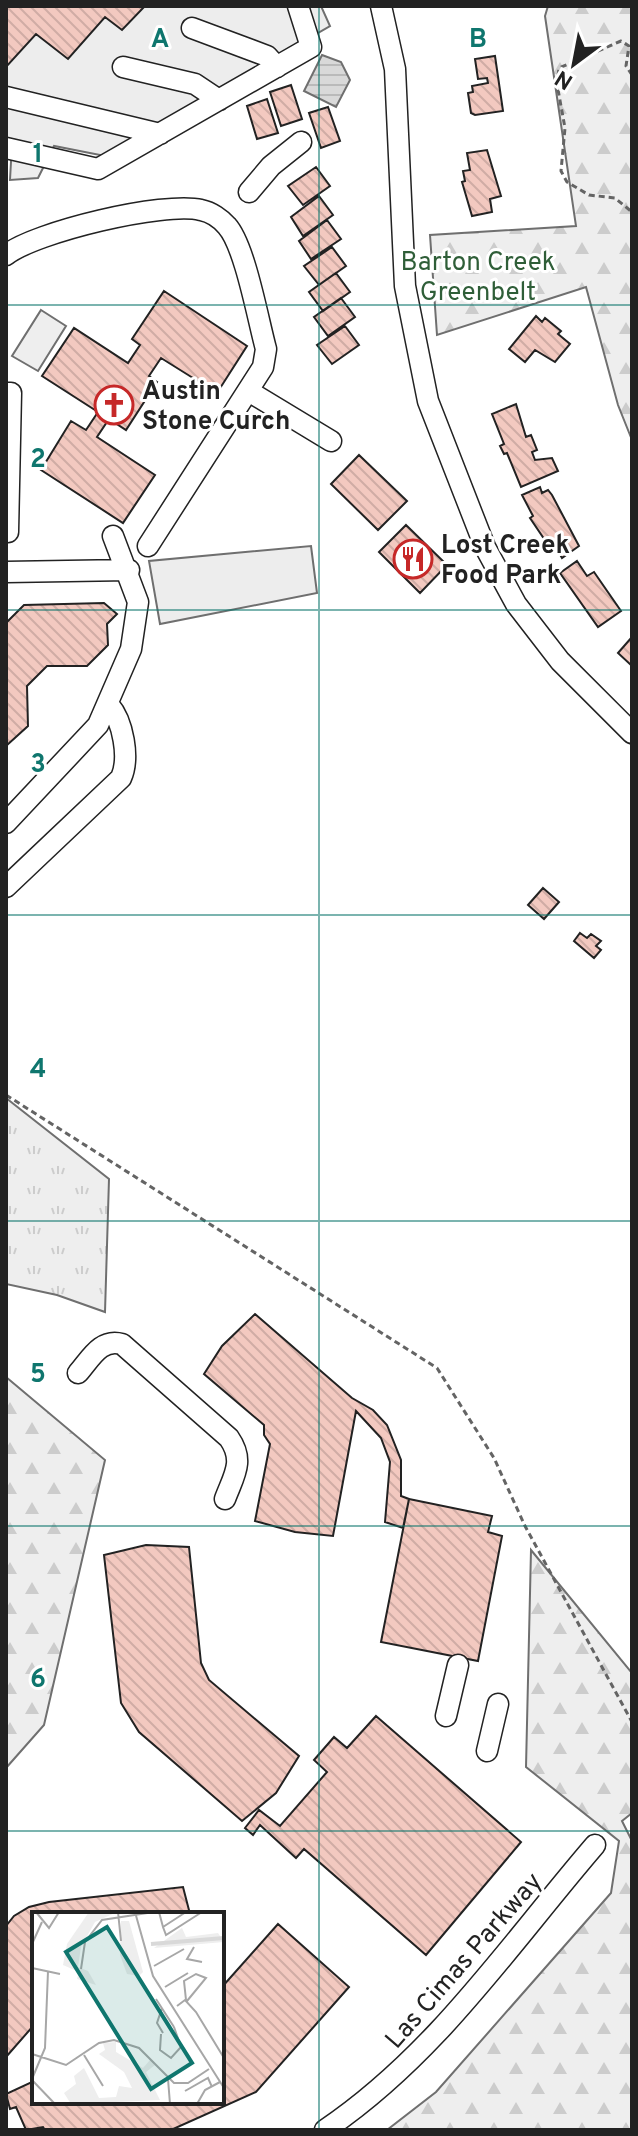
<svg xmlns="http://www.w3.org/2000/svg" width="638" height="2136" font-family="Overpass,sans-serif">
<defs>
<pattern id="grass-tufts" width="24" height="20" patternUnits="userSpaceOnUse" patternTransform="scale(2)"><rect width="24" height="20" fill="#eee"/><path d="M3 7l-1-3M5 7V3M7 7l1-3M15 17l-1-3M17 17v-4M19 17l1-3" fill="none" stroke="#ccc"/></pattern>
<pattern id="forest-firs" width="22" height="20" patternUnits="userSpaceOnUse" patternTransform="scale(2)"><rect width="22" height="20" fill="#eee"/><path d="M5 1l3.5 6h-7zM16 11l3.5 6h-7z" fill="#ccc"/></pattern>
<pattern id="water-rules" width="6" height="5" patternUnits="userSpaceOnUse" patternTransform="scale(2)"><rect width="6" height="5" fill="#d9d9d9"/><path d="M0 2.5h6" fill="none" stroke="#bababa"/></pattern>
<pattern id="building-back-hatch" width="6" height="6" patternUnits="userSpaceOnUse" patternTransform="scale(2)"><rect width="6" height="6" fill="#f3c9c0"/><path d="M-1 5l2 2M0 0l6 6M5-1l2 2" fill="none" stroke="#d0aca5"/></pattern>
</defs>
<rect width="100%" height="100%" fill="#fff"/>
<!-- grass -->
<path fill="url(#grass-tufts)" stroke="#6f6f6f" stroke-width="2" d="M6 1098 109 1179 105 1312 57 1295 6 1284Z"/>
<!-- forest -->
<path fill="url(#forest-firs)" stroke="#6f6f6f" stroke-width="2" d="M548 6H632V440L618 405 586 287 437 335 430 235 576 226 545 16Z
M6 1377 105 1460 44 1725 6 1768Z
M531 1550 632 1673V1813L622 1821 632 1841V2130H387L436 2092 611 1893 619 1841 526 1767Z"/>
<!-- green -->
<path fill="#eee" stroke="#6f6f6f" stroke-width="2" d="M41 310 66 326 38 371 12 356Z"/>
<!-- parking -->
<path fill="#ededed" stroke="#6f6f6f" stroke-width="2" d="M6 6H321L330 26 105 156 54 146 38 178 10 180 12 143 6 140Z
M311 546 317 593 160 624 149 561Z"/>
<!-- water -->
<path fill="url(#water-rules)" stroke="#6f6f6f" stroke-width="2" d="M322 55 341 62 350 80 336 107 304 91Z"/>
<!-- building -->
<path fill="url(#building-back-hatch)" stroke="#222" stroke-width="2" d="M6 6H145L122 30 105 17 68 59 36 34 6 67Z
M495 56 503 111 475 115 471 113 468 93 473 92 472 86 488 83 487 78 478 79 475 59Z
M291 85 302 119 281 126 270 92Z
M267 99 278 133 257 139 247 106Z
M328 107 340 141 321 148 309 113Z
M487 150 501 196 490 199 492 212 472 216 462 182 465 181 463 171 470 170 467 153Z
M316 167 330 186 303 205 288 186Z
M319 196 333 215 303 236 291 217Z
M327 220 341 239 311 259 299 241Z
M332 247 346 266 319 285 304 266Z
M336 273 350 292 323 311 309 292Z
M164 291 247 346 217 393 161 358 149 376 157 382 126 430 109 419 97 437 155 475 123 523 41 470 71 421 86 430 98 412 42 376 74 328 128 363 140 345 132 339Z
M341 298 355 317 328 336 314 317Z
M536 316 542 322 545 318 561 331 558 334 570 344 555 362 535 350 525 362 509 349Z
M345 326 359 345 332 364 317 345Z
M516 404 526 437 531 435 537 450 532 452 535 460 552 458 558 471 521 487 507 453 504 454 500 446 504 444 492 414Z
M359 455 407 501 378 530 331 484Z
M540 487 542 493 548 490 552 495 579 546 562 558 557 549 553 552 530 518 533 516 522 495Z
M406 525 447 565 420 593 379 552Z
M577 561 587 576 594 572 621 611 598 627 560 573Z
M104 603 117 614 107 624 108 645 87 666H47L27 686 28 726 6 746V623L24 605Z
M632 637V666L618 653Z
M543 888 559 902 544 919 528 905Z
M580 933 587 938 591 934 601 941 596 946 601 950 594 958 574 941Z
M255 1314 352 1398 373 1410 387 1425 401 1460V1496L409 1499 403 1528 385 1522 390 1462 381 1438 356 1411 333 1536 295 1532 255 1521 270 1444 264 1435V1425L204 1374 222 1346Z
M409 1499 492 1516 488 1532 502 1536 478 1661 381 1642Z
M146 1545 189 1547 201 1663 209 1680 299 1756 276 1793 242 1821 139 1732 121 1703 104 1555Z
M376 1716 521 1842 426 1955 304 1849 296 1858 260 1825 253 1835 245 1828 259 1810 280 1826 327 1772 314 1760 334 1737 347 1748Z
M183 1887 190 1914H34V2025L6 2057V1926L14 1916 29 1907 49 1902Z
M278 1924 349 1987 256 2092 171 2130H45L43 2127 26 2130 16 2107 10 2109 6 2094 34 2081V2102H222V1987Z"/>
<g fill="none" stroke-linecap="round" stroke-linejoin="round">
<defs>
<path id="minor" d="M381 6 395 69 405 286 428 401 485 547 516 604 560 661 632 733
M192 28 267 56 277 67
M123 67 195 84 219 100
M6 97 160 134
M6 148 98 169 311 47 298 6
M249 192 271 166 301 142
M6 255C35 232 164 201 201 210 211 212 221 219 227 226 245 246 258 320 266 349L263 367 148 546
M250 392 331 441
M6 393H11L8 532
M6 572 129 570
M6 823 98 725 131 649 138 602 113 536
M6 887 121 778C130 758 123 721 109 705
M78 1373C91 1358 101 1338 122 1344L229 1438C245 1461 234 1475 225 1499
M446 1716 458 1665
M487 1751 498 1704
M325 2130C436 2055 509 1945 595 1845"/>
</defs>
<!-- minor casing -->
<use href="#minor" stroke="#222" stroke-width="23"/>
<!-- path -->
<path stroke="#646464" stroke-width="3" stroke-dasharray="6 4" stroke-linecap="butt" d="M632 75 626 66 629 46 621 41 559 68 557 84 565 128 561 171 567 182 589 195 615 198 632 212
M6 1095 437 1368 494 1458 525 1526 632 1722"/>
<!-- minor -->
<use href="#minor" stroke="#fff" stroke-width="20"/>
</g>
<!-- grid -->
<path fill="none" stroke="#0f766e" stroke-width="2" stroke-opacity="0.55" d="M319 6V2130M6 305H632M6 610H632M6 915H632M6 1221H632M6 1526H632M6 1831H632"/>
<!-- icons -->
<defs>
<symbol id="church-ring" viewBox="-11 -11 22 22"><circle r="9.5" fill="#fff" stroke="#c62828" stroke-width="1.5"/><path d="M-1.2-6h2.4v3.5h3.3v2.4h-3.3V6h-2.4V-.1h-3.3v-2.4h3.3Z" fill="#c62828"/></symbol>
<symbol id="restaurant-ring" viewBox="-11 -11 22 22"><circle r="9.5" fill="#fff" stroke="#c62828" stroke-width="1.5"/><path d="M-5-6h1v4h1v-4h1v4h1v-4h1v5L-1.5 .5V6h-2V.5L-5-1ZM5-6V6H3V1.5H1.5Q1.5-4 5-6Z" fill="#c62828"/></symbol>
</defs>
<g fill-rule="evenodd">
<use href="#church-ring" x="92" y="383" width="44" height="44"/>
<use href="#restaurant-ring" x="391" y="537" width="44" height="44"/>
</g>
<g text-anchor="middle" stroke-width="6" stroke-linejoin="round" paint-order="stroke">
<!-- park labels -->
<g font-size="26" fill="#2f5e38" stroke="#fff">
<text x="478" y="270">Barton Creek<tspan x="478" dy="30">Greenbelt</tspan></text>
</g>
<!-- poi labels -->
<g font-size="26" font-weight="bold" fill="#222" stroke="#fff" text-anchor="start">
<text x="142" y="399">Austin<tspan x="142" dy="30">Stone Curch</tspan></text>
<text x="441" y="553">Lost Creek<tspan x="441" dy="30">Food Park</tspan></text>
</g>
<!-- street labels -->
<g font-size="26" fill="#222" stroke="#fff">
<text transform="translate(463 1960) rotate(-49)" y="9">Las Cimas Parkway</text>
</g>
</g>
<!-- overview -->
<g transform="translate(32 1912)">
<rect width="192" height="192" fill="#fff"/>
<path d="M57 0H85L63 10 49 35 46 55 56 59 64 73 45 67 47 60 31 53 35 32ZM89 9H97L111 60 107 64 95 62 88 43ZM150 16 154 25 186 21 192 30 122 36ZM84 130V140L111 156 119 147 123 153 114 160 128 188 39 192 32 181 44 172 42 164 52 156 67 186 84 185 87 174 100 176 92 160 67 142 73 138 71 131Z" fill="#eee"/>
<path fill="none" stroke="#d9d9d9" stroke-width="4" d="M119 32 192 26"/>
<path fill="none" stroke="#a7a7a7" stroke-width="2" d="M4 0 17 16 27 0M86 0 89 29M103 0 121 64 192 176M127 0 131 15 154 0M131 15 134 23 170 0M0 32 10 10M162 35 155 47 170 50M122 54 152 37M0 56 28 62M49 57 53 30 70 8 122 0M133 75 156 61M192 79V107M124 87 142 115M154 88 152 69 164 62 174 66 155 89M145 94 153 88 164 100 192 146M130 96 125 111 131 121M129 122 128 138 139 146 149 135 142 115M0 142 34 153 67 131 82 128 107 136 142 171H156L177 157M52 143 71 174M0 167 13 136 16 59M136 167 138 192M0 168 23 192M153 179 176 166 180 175M165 192 173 178 188 170"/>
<path fill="#0f766e" fill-opacity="0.15" stroke="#0f766e" stroke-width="4" d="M75 15 160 151 119 177 34 40Z"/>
<rect width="192" height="192" fill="none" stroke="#222" stroke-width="4"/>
</g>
<g font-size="26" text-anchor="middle" font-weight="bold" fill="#0f766e" stroke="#fff" stroke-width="6" stroke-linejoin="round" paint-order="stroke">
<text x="160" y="47">A</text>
<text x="478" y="47">B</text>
<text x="38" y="162">1</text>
<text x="38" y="467">2</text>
<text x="38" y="772">3</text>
<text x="38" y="1077">4</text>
<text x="38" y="1382">5</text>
<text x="38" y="1687">6</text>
</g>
<!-- border -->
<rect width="638" height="2136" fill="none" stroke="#222222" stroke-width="16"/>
<!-- north arrow -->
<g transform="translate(574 64) rotate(212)" stroke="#ffffff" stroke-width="6" paint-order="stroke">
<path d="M0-6L14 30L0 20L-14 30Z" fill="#222222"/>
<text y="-12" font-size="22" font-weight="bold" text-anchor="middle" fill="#222222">N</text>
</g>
</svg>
